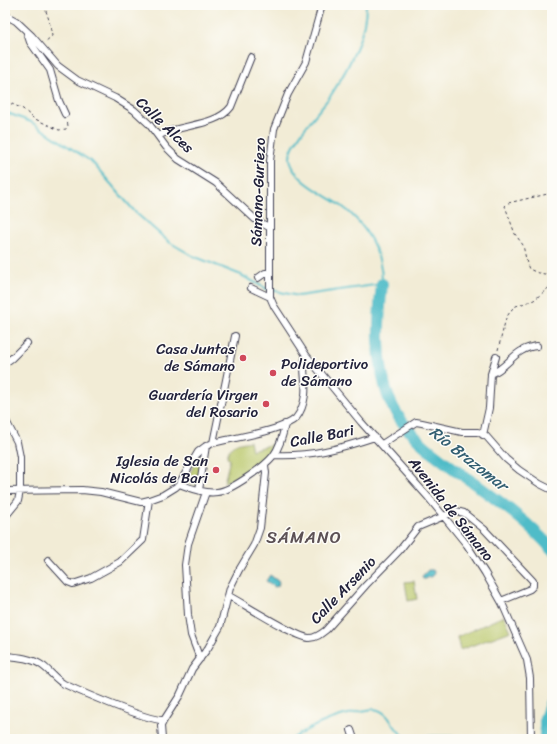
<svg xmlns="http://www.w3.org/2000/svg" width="557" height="744" font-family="Sriracha,sans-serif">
<rect width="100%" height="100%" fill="#fdfcf7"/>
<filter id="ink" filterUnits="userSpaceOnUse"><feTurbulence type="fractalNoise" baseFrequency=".025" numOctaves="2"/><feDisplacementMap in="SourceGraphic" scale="8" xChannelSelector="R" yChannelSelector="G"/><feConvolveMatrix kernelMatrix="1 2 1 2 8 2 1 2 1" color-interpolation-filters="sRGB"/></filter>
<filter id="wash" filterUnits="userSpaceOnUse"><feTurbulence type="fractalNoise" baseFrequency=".012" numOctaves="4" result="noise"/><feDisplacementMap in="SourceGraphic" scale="16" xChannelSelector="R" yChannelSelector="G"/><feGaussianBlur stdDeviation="0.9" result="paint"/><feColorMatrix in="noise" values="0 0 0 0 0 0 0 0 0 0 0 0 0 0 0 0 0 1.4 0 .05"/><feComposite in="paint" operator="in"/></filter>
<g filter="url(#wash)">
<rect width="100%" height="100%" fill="#f2ecd6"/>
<!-- green -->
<path fill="#b8c668" stroke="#6d7452" d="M250 441 252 450 273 444C266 461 240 475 224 483L230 459 227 457C230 443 237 444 250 441Z
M201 455 203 457 198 484 196 485 187 482 186 481 199 456Z
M414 581 417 599 408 601 405 582Z
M504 616 511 631 460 650 457 637Z"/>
<!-- water -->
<path fill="#4fbcc8" stroke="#386f82" d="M428 570H433L434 572 433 576 431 577H427L426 579H423L422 576Z
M270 575 279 582 278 586 275 587 266 581Z"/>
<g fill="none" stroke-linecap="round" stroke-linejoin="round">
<!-- stream -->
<path stroke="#4fbcc8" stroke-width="2" d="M5 112 31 122 92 162 136 213 169 242 193 256 241 275 267 289 298 296 382 284C383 253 365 222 339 204 323 193 292 180 290 158 289 143 322 108 331 95 348 69 366 36 366 5
M292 739C315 723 345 713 373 709 391 710 393 732 405 736 413 739 425 736 433 736 456 736 479 737 502 739"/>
<!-- river -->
<path stroke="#4fbcc8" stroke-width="12" d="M382 284C378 320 376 361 388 396 403 436 439 457 471 481 500 502 528 522 552 549
M545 739V718L552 699"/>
</g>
</g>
<g filter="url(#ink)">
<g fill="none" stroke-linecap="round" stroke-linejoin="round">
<defs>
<path id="minor" d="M322 5 306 62 288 94 274 129 270 161V297L274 306 306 355 361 422 428 497 467 545 485 573 502 603 527 660 530 678 531 739
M5 15 16 21 32 36 58 66 77 80 115 98 134 110 149 124 166 147 178 159 216 183 257 221 269 227
M27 33 30 42 50 70 59 101 65 114
M158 136C178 124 216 127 231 107L251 57
M258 278 265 273H269
M251 288 270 297
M5 363 12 358 27 343
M491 374C509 367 514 348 537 346
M5 419 17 442 20 457V491L18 501 5 517
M483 435 489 408 491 374 496 357
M213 443 235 336
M382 444 416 422 422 423 462 432H478L486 436 506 459 519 470 540 484 552 490
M274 455C309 457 342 448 375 437
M179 484C191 488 205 494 217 492 231 491 265 466 273 456 280 447 283 435 285 424
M199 490 206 446
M5 491 82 490 101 492 141 502 149 500 163 495 176 487 179 484 198 452 206 446 213 443C232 438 283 431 296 418 301 412 304 402 305 395 307 381 301 367 306 355
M48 560 68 582 73 584 91 578 120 562 143 540 149 500
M229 596C244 604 295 637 309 638 316 638 321 634 326 630L366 585 399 551 418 527 456 511 464 513 484 529 533 581V586L530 589 501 601
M5 656C18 657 32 658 43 666 50 671 56 680 64 684 79 691 150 722 164 720
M200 659 191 635 188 615 185 565 188 544 206 492
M351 730 354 739
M162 739 161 726 164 720 180 695 192 669 208 648 220 627 230 588 239 570 254 545 260 528 266 473 265 465"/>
</defs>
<!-- minor casing -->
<use href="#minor" stroke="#414052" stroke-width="8"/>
<!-- path -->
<path stroke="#414052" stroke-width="1" stroke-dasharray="3 3" stroke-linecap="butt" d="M44 5 49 20 52 36 45 42
M5 103 12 104 23 109 33 118 59 130 66 129 68 126 67 120
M552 193 508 203 505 206 515 234 523 245 527 264 529 269 538 273 552 275
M498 350 506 318 512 309 516 306 534 300 552 285"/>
<!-- minor -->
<use href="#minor" stroke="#fff" stroke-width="6"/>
</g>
</g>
<!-- markers -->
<g fill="#d1495b" stroke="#fdfcf7" stroke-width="1.5">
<circle cx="243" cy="358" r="4"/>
<circle cx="273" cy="373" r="4"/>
<circle cx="266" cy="404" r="4"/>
<circle cx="216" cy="470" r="4"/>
</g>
<g text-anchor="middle" stroke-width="3" stroke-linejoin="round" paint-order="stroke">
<!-- street labels -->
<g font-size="15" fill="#22223b" stroke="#fdfcf7">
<text transform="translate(165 125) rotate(44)" y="5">Calle Alces</text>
<text transform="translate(258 192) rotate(-88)" y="5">Sámano-Guriezo</text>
<text transform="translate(322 436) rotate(-11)" y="5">Calle Bari</text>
<text transform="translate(451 509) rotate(52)" y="5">Avenida de Sámano</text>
<text transform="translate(343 590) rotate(-46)" y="5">Calle Arsenio</text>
</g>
<!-- poi labels -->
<g font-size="15" fill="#22223b" stroke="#fdfcf7" text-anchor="end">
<text x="235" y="354">Casa Juntas<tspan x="235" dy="17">de Sámano</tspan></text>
<text x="281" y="369" text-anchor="start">Polideportivo<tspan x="281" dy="17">de Sámano</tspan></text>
<text x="258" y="400">Guardería Virgen<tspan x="258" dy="17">del Rosario</tspan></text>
<text x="208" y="466">Iglesia de San<tspan x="208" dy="17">Nicolás de Bari</tspan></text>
</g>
<!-- water labels -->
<g font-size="16" font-style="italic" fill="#346073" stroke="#fdfcf7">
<text transform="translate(469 458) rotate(38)" y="6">Río Brazomar</text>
</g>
<!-- quarter labels -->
<g font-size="17" letter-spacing="1" fill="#5c5155" stroke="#fdfcf7">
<text x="304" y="543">SÁMANO</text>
</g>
</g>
<!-- margin -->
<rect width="557" height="744" fill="none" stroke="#fdfcf7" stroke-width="20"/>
</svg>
